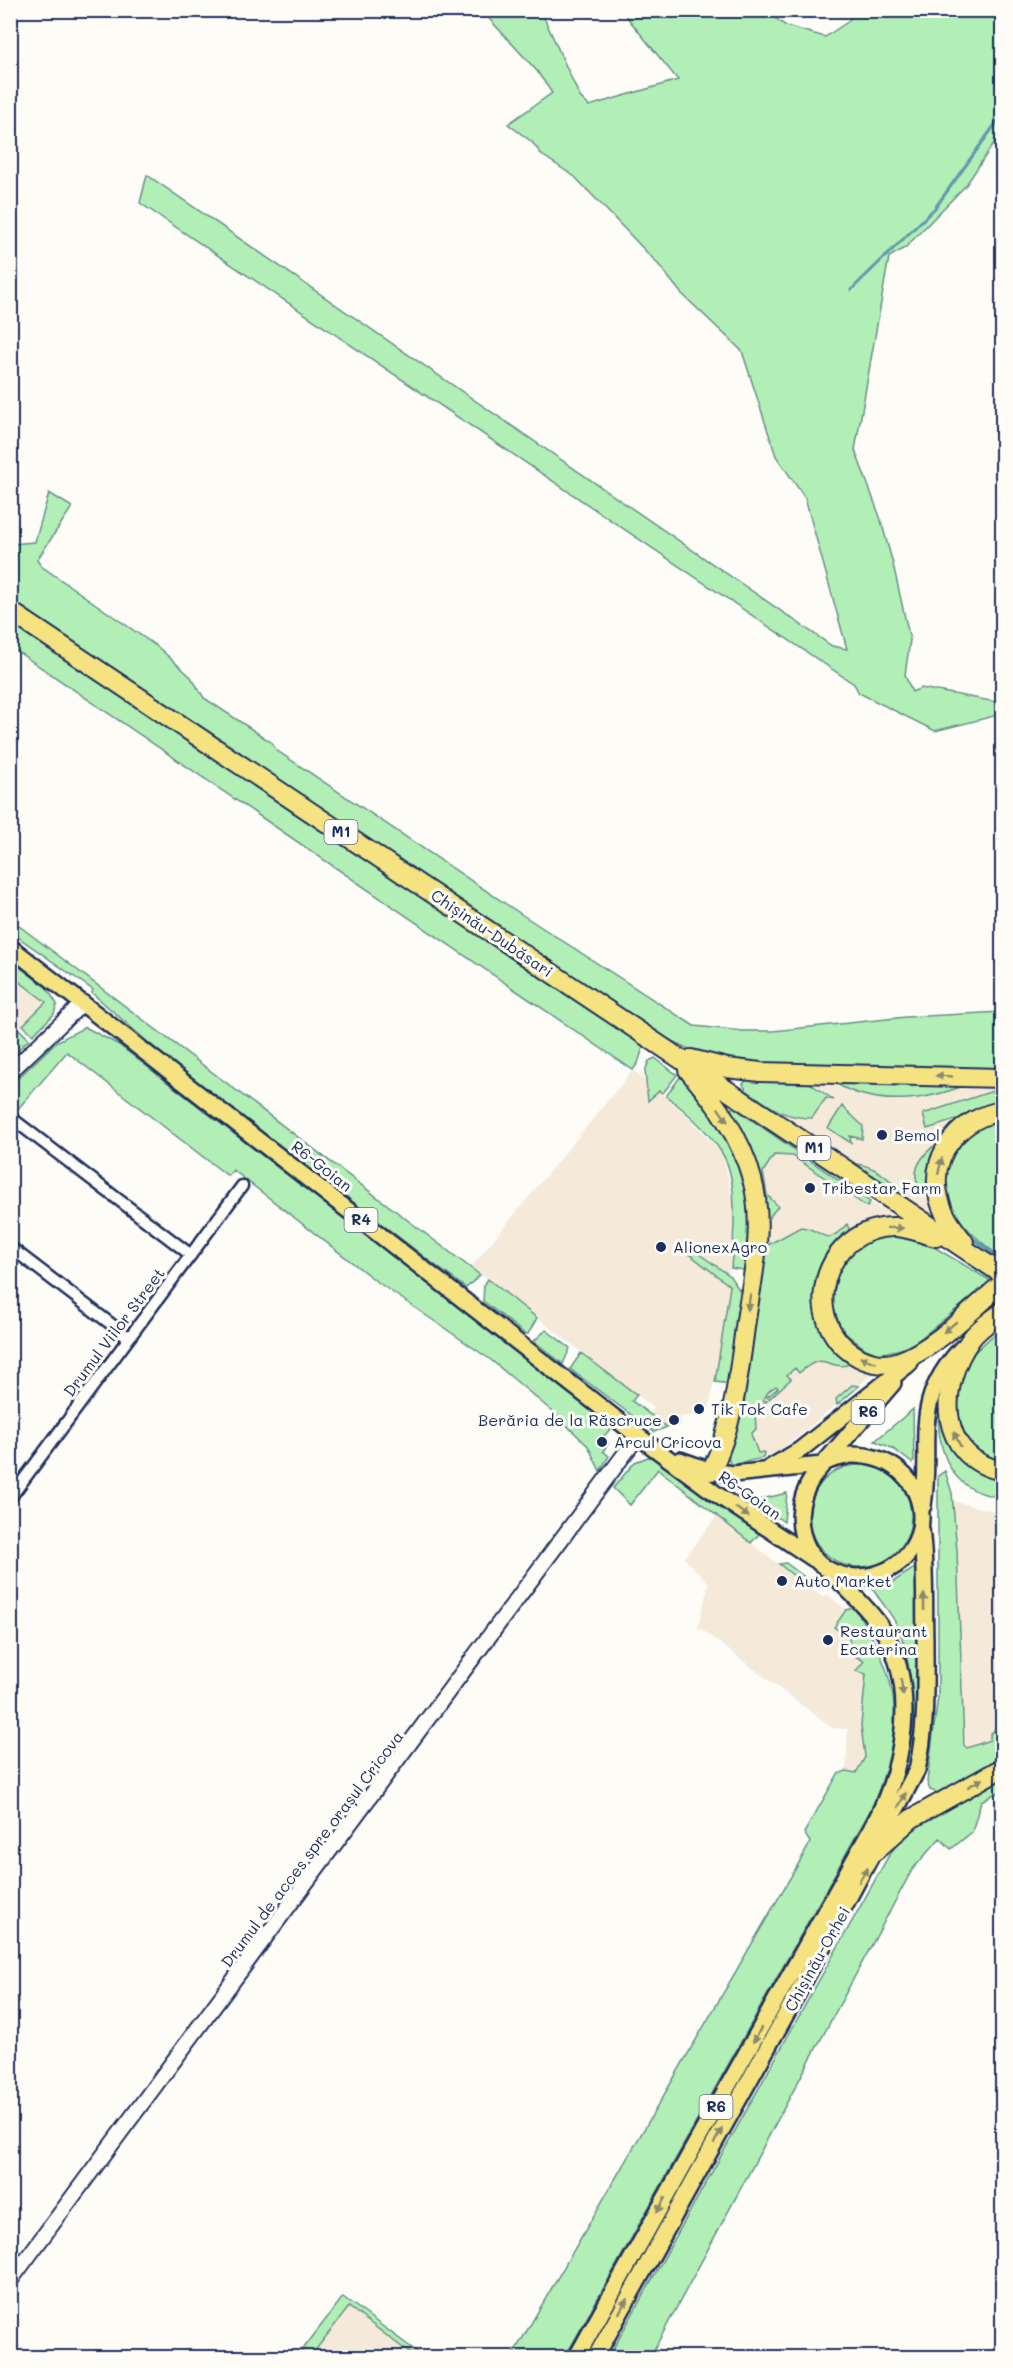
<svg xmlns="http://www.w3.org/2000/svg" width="1013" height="2368" font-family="Mali,sans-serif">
<rect width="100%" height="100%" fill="#fdfcf7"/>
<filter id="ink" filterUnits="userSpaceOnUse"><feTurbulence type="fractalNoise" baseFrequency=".0167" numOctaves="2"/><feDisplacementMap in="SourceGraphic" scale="12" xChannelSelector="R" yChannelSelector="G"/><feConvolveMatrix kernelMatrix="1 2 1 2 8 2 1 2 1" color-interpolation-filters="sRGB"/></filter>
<g filter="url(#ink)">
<!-- built -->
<path fill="#f5eada" d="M11 975 46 1003 11 1037Z
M633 1070 686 1114 723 1154 734 1206 731 1268 726 1280 731 1288 708 1414 680 1417 681 1426 670 1427 650 1415 654 1408 471 1267Z
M805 1080 1002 1084V1088L923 1114 927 1129 965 1118 945 1140 934 1145 925 1155 933 1189 946 1227 782 1114 812 1118 828 1094Z
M774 1155 793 1156 867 1207 870 1202 904 1221 852 1236 847 1224 835 1236 827 1238 808 1229 760 1249 761 1221 774 1200 767 1195 763 1172Z
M847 1355 880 1368 800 1435 780 1450 758 1460 749 1436 747 1399 800 1358Z
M953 1501 1002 1513V1723L990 1733V1740L967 1748 962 1720 957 1551Z
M717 1516 808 1587 824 1598 827 1594 846 1610 837 1622 863 1649 866 1674 861 1725 865 1757 856 1773 846 1771 848 1729 832 1728 698 1627 709 1583 684 1558Z
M349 2307 415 2357 310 2358Z"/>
<!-- green -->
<path fill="#b2efb6" stroke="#668f8a" stroke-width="1.5" d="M482 11H541L580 97 589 106 678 80 622 11H766L786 26 825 37 846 23 857 11H1002V131L966 185 905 248 889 257 855 450 880 517 893 564 910 640 905 675 912 692 921 688 1002 703V714L935 731 859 693 854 684 140 203 147 175 832 646 847 649 805 498 776 456 742 351 681 293 658 264 575 177 542 155 532 142 508 124 552 93 537 71Z
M49 493 72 507 37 560 41 566 159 648 191 677 204 698 271 742 276 750 521 914 694 1026 743 1031H773L906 1017 1002 1012V1074L788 1069 707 1058 641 1026 11 605V544L35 542Z
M10 616 645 1042 638 1063 633 1070 11 647Z
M10 919 480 1275 466 1288 431 1262 165 1057 92 993 93 990 11 932Z
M10 960 46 987 57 1004 54 1014 33 1035 23 1025 46 1002 11 975Z
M85 1027 119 1045 613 1426 604 1436 608 1444 603 1451 609 1456 600 1471 588 1446 553 1412 491 1360 376 1281 233 1170 228 1176 67 1052 17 1110 11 1105V1085L56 1042Z
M19 1029 29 1039 11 1057V1037Z
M655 1058 677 1075 663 1093 659 1091 648 1101 645 1071 649 1061Z
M680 1077 693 1089 732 1137 752 1205 746 1268 743 1270 731 1268C734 1236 739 1180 722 1153 708 1131 686 1111 666 1096Z
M748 1079 805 1080 834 1100 826 1098 812 1118C782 1118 770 1106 746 1090L743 1084Z
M830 1080 975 1081C928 1102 874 1109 830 1080Z
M1002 1088V1105L927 1129 923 1114Z
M842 1106 863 1126 862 1139 850 1136 851 1143 828 1128Z
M733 1107 870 1202 867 1207 793 1156 774 1155 763 1172 767 1195 778 1206 765 1223 729 1114Z
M1002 1116V1258C967 1233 924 1194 954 1148 957 1144 960 1136 964 1133 974 1125 991 1121 1002 1116Z
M945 1140 933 1189 920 1187C907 1169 929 1146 945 1140Z
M855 1164C872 1165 891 1177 899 1193Z
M847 1224 852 1236 822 1274 847 1355V1365C825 1370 827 1349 799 1373L795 1368 787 1375 791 1379 769 1399 767 1397 778 1388 776 1386 769 1391 763 1400 767 1401 755 1412 756 1429 751 1434 758 1453 764 1452 763 1458 731 1465 727 1456 760 1249 801 1227C825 1229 823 1250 847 1224Z
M876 1234 914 1235 991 1281 910 1347 879 1354 866 1349 839 1329 833 1317 828 1287 844 1254Z
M682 1242 729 1275 743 1295 731 1384 715 1382 730 1286 679 1246Z
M488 1279 537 1318 528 1334H525L483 1301 484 1285Z
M1002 1327V1465L965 1445 954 1401 965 1361Z
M546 1330 570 1348 563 1364 534 1341Z
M581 1353 637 1395 632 1401 667 1427 654 1432 570 1369Z
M852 1385 859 1386 837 1405 836 1399Z
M942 1395 946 1420 1002 1475V1498C990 1496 977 1493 967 1486 941 1468 933 1424 942 1395Z
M913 1409 914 1461 912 1463 892 1448 875 1441Z
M648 1457 657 1458 759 1534 751 1543 658 1469 630 1505 613 1488 635 1462Z
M809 1516a51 51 0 1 1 102 0a51 51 0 1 1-102 0Z
M945 1471 952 1493 957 1551 964 1745 967 1748 990 1740V1734L1002 1723V1760L938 1793 930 1790 927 1782 938 1696V1476Z
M787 1493 784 1522 754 1501Z
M786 1563 811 1582 808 1587 779 1564Z
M916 1567 919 1697 912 1762 906 1761C911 1715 916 1671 898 1627 892 1614 880 1601 872 1588L888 1585Z
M854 1607C903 1683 906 1726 871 1809L570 2348 562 2357 511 2358 807 1849 810 1842 804 1833 838 1774 846 1771 856 1773 865 1757 861 1725 866 1674 856 1671 864 1661 851 1654 849 1638 834 1627 846 1610Z
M1002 1780V1790L981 1801 972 1832 951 1849 940 1838 912 1870 650 2357 608 2358 888 1857 901 1838 921 1822Z
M343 2297 424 2357H415L349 2307 310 2357H297Z"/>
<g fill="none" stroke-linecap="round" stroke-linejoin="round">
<!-- stream -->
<path stroke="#6099b1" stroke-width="3" d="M851 290 935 208 1002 115
M970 1236 1002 1260"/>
<defs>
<path id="street" d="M10 1117 191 1255
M10 1247 128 1337
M10 1498 242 1186"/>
<path id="secondary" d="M10 1072 83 1003
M10 2281 638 1436"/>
<path id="primary" d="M10 947 638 1436 716 1494 814 1559
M850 1455C935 1454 945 1558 873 1575 812 1589 781 1524 813 1477 817 1472 821 1464 828 1461 835 1458 843 1457 850 1455Z
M680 1460 711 1471 733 1474 822 1465
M826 1461 893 1383
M766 1470 800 1450 910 1363
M923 1506C933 1441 909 1403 962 1348
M576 2358 872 1828C904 1769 920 1687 881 1627 866 1605 846 1589 829 1570
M595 2358 794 2000 917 1770C927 1727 925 1684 925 1640 924 1603 926 1566 921 1529"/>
<path id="highway" d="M10 611 1002 1274
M691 1059 727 1068 760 1072 1002 1078
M688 1070C716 1103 741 1137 752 1179 765 1225 753 1275 746 1320 739 1371 734 1425 711 1471
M936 1237C923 1234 911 1228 896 1227 824 1225 794 1323 860 1358 872 1364 887 1366 900 1361 936 1348 973 1308 1002 1284
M964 1242C952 1227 941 1212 938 1193 930 1151 964 1117 1002 1111
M1002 1312C992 1320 978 1329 971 1339 938 1385 936 1457 1002 1471
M875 1851 911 1819 1002 1768"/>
</defs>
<!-- street casing -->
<use href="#street" stroke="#1b2f5e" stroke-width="15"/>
<!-- secondary casing -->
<use href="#secondary" stroke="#1b2f5e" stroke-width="18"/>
<!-- primary casing -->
<use href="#primary" stroke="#1b2f5e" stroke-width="20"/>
<!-- highway casing -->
<use href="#highway" stroke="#1b2f5e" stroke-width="22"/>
<!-- street -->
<use href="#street" stroke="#fdfcf7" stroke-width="10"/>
<!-- secondary -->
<use href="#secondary" stroke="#fdfcf7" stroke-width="14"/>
<!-- primary -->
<use href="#primary" stroke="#f5e382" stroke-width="15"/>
<!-- highway -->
<use href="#highway" stroke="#f5e382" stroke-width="18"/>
</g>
<!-- one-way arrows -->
<defs><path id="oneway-solid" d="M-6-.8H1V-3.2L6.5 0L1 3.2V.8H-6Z" transform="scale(1.5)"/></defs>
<g fill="#888970">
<use href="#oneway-solid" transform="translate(944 1076) rotate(-177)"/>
<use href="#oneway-solid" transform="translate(723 1115) rotate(55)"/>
<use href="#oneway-solid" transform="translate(940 1166) rotate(-77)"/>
<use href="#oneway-solid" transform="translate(895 1228) rotate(1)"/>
<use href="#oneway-solid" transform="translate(749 1302) rotate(99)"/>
<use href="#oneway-solid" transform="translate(950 1327) rotate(140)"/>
<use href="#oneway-solid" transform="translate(868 1360) rotate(-161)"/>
<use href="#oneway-solid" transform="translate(957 1439) rotate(-116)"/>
<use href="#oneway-solid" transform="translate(742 1512) rotate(35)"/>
<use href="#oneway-solid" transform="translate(924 1602) rotate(-90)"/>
<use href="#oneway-solid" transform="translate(902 1687) rotate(82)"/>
<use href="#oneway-solid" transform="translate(975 1783) rotate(-29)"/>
<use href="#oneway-solid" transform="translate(902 1800) rotate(-62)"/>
<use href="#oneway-solid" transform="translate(863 1875) rotate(-61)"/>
<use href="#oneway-solid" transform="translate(757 2035) rotate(119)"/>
<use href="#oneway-solid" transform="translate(718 2136) rotate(-61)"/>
<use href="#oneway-solid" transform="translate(661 2205) rotate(119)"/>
<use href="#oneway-solid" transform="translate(623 2306) rotate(-61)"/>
</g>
</g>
<!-- markers -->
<g fill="#1b2f5e" stroke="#fdfcf7" stroke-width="2">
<circle cx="882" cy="1135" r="6"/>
<circle cx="810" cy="1188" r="6"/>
<circle cx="661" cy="1247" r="6"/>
<circle cx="699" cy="1409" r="6"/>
<circle cx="674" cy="1420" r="6"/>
<circle cx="602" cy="1442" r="6"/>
<circle cx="782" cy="1581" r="6"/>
<circle cx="828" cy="1640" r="6"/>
</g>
<g text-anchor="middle" stroke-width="6" stroke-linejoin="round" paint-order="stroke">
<!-- shield labels -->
<g fill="#fdfcf7" stroke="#5f6c8c" stroke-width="1.5">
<rect x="324.5" y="820" width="33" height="24" rx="4.5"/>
<rect x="797.5" y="1136" width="33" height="24" rx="4.5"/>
<rect x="344.5" y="1208" width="33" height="24" rx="4.5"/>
<rect x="851.5" y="1400" width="33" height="24" rx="4.5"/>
<rect x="699.5" y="2095" width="33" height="24" rx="4.5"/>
</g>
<g font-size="15" font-weight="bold" fill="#1b2f5e">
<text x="341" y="837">M1</text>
<text x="814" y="1153">M1</text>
<text x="361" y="1225">R4</text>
<text x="868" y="1417">R6</text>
<text x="716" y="2112">R6</text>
</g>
<!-- street labels -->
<g font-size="16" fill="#1b2f5e" stroke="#fdfcf7">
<text transform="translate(492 933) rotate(34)" y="6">Chișinău-Dubăsari</text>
<text transform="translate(322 1166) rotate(38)" y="6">R6-Goian</text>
<text transform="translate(114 1332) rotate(-53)" y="6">Drumul Viilor Street</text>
<text transform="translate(750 1495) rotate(35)" y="6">R6-Goian</text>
<text transform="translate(312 1849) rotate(-53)" y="6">Drumul de acces spre orașul Cricova</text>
<text transform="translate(817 1959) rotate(-61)" y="6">Chișinău-Orhei</text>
</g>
<!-- poi labels -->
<g font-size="16" fill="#1b2f5e" stroke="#fdfcf7" text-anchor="start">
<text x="894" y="1141">Bemol</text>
<text x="822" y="1194">Tribestar Farm</text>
<text x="673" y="1253">AlionexAgro</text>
<text x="711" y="1415">Tik Tok Cafe</text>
<text x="662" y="1426" text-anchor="end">Berăria de la Răscruce</text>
<text x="614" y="1448">Arcul Cricova</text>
<text x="794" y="1587">Auto Market</text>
<text x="840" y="1637">Restaurant<tspan x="840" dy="18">Ecaterina</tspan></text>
</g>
</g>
<!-- margin -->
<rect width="1013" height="2368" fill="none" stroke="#fdfcf7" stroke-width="36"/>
<rect x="18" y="18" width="977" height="2332" fill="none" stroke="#1b2f5e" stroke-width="2" filter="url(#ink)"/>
</svg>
